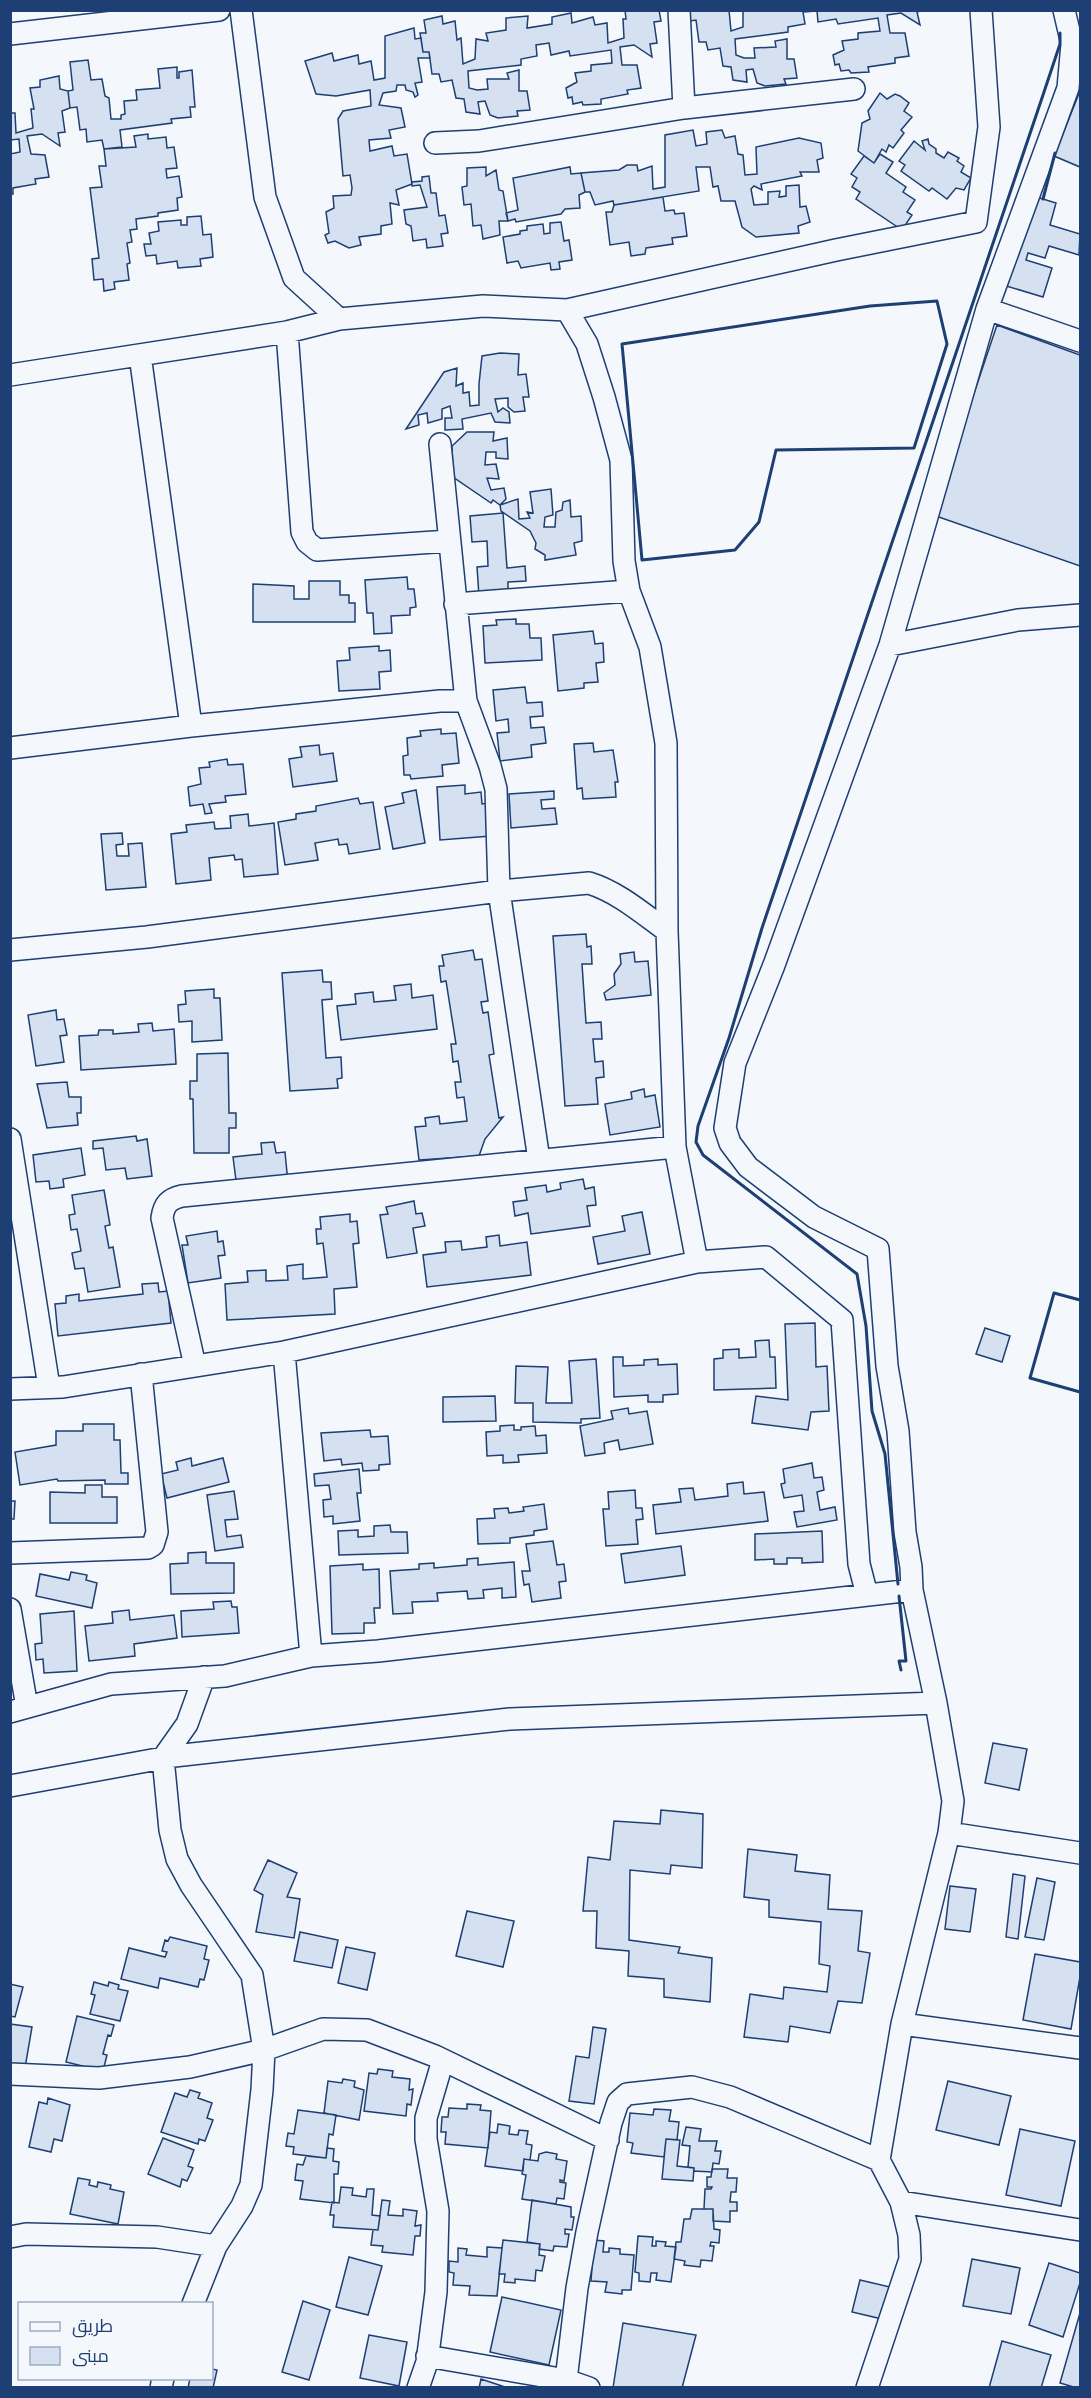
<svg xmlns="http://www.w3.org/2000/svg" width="1091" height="2398" font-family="Helvetica,Cairo,sans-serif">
<rect width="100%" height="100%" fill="#f4f7fb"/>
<!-- building -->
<path fill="#d5e0f0" stroke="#1d3f73" stroke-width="1.5" d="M625 10H659L661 21 654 22 657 43 650 44 652 57 634 45 620 47 622 65H637L641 88 627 90 628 94 601 99V104L583 105 582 102 573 104 572 97 568 98 566 88 577 82 575 73 591 71V65L612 63 611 50 570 56 569 51 551 55 549 43 536 45 537 56 521 59V65L468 71 469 88 477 90 488 89 487 79H509L507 73 519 70V91H527L530 110 517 111 518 116 498 118 490 115 485 101 478 102 480 114 466 112 464 99 456 98 452 80 441 82 439 74H432L429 52H423L420 33H426L424 20 442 16 443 24 455 21 457 40 461 38 463 64 475 59 476 39 488 41 486 33 506 30V18L528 16 527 28 552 24V17L571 13 572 23 593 17 595 25 607 23 608 43 624 38 623 19H626Z
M689 10H729L731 31 743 27V10H924L917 12 920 25 901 13 887 15 890 33H905L909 56 895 58V63L868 67 869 72 851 73 849 70 841 71 839 64 835 65 833 55 844 50 842 41 858 39V33L880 31 878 18 838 24 836 19 818 22 817 11 803 12 805 24 788 27V32L735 39 736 55 744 58H755L754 48 776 47 775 41 787 39V59H794L797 78 784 79 786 84 765 86 757 83 753 69 746 70 747 82 733 80 731 67 723 66 720 48 708 50 706 42H699L696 20 690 21Z
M414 28 415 39 421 38 423 52H429L430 58H418L422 82 415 83 418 95 415 97 413 92 406 90 405 85H397L396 91 383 93 379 105 401 108 405 127 389 130 391 138 369 140 370 151 392 146 394 156 407 154 412 184 396 190 399 205 390 203 392 224 381 226V234L359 237 361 245 349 248 335 241 328 243 325 235 329 233 326 212 334 208 333 196 351 195 352 188 350 175 343 176 338 119 343 111 371 106 370 90 336 96 316 94 305 61 332 53 334 61 358 55 359 64 371 61 374 80 385 78V36Z
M88 60 91 80 102 79 105 96 109 98 111 119H121V115L125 114 124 101 137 100 136 90 160 88 158 69 177 67V78H179V72L192 70 195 107H190L191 117 171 119 172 123 120 130 122 147 104 149 102 140 87 142 86 129 80 130 77 107 70 108 68 91 73 90 70 62Z
M59 76 60 89 68 91 70 108 62 111 65 132 58 133 60 146 42 134 27 136 31 154 45 155 49 177 35 179 36 184 13 188V194H10V154L20 152 19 139 10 140V113H15L16 133 33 128 31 109H34L30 88 40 87V80Z
M1080 91V167L1054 156Z
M880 93 887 99 895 94 900 96 909 103 904 111 912 117 901 130 904 133 893 148 889 145 886 152 882 149 874 163 858 151 862 123 870 119 868 111Z
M693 130 696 146 707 144 706 132 722 130 725 138 735 136 738 154 743 155 745 175 757 174 756 147 799 138 821 143 823 158 817 160 819 172H800L802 176 761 184 762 190 754 186 751 189 754 205 768 204V192L780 191 779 197 786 196V186L799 185 800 207 806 206 810 222 798 226 799 233 756 237 742 227 735 201H721L718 186 713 187 710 167H696L699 191 614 205 613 201 595 205 590 192H585L581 173 619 170 627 165H637L638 171 652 166 653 189 665 187V135Z
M148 134V139L166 137 167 148 174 147 177 168 166 169 167 178 179 176 182 197 177 198 178 210 158 213V216L136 219 137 229 130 230 132 242 127 243 130 263 127 264 129 280 114 282 115 289 104 291 103 279 94 280 92 259 99 258 90 188 102 187 99 166H106L104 149 136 147 134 136Z
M928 139 929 144 936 149V153L944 158 948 152 959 158 957 161 964 166 961 172 971 178 964 190 956 188 947 199 932 188 929 191 901 171 905 165 899 161 914 141 925 150 922 141Z
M880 154 893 162 886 173 906 187 903 192 915 200 907 212 912 215 902 230 856 199 860 192 852 187 857 178 851 174 864 156 874 163Z
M486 167V176L496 170 499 190 503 191 508 221H499L500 235 483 239 481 225 473 226 471 204 464 205 462 187 467 186V168Z
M570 167 571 174 581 173 585 192 579 195 580 208 565 209 561 214 516 222 515 219 508 221 506 213 518 210 513 178Z
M429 176 431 193H436L439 216 445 215 448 233 441 234 443 246 427 248 426 239 413 241 411 226 406 224 404 210 427 207 420 185 412 186V182L422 181V177Z
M1030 195 1056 203 1050 225 1080 234 1079 255 1049 246 1045 258 1028 253 1026 260 1052 268 1043 297 1003 285Z
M663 197 665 211 674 210 675 214 684 213 687 236 672 238 673 244 646 248 645 254 631 256 629 242 610 245 606 212H612L614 205Z
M201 216 203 235 211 234 213 257 200 259 201 266 178 268 177 261 157 264 156 255 146 256 144 244H151L149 233 159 231 158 222 181 220V225H187V217Z
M561 222 564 241 569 240 572 260 559 262 560 269 551 270 550 263 521 268 518 261 507 263 503 237 520 234V231L527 230V226L543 224 544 234 550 233V223Z
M997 325 1080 355V566L933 515Z
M500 353 519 354 518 375 526 374 529 397H523L525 411 514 412 508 407V398L495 399 498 412 503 408 509 412 510 423 495 422 491 413 462 419 463 429 445 430V418H452L450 406 442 409V419L428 423 427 413 418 415 419 425 406 429 444 372 457 368 456 386 463 383V393L469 392 470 406 479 405V384L482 356Z
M467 432H494L493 441 507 438 508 459 496 458V452H486L485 465 496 464 499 479 487 478 491 490 504 488 506 499 500 505 493 500 491 503 453 477 452 446Z
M551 489 553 515 545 517 544 527H555L556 512 562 510 563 502 570 500 571 517 581 516 582 541 574 543 576 555 545 560V555L535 549 536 543 530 531 501 511 500 505 518 499 519 519 530 518 527 512 533 513 530 492Z
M503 513 507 568 525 566 526 581 508 582V594L479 596 477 567 488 566 487 541 472 542 470 516Z
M407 577 408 589H414L416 607 410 608V615L391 616 392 633 374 634 373 613H367L365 580Z
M309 581H340V595H349V603H355V622H253V584L294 586V599H309Z
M516 619V624H529L530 638H541L542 660 485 663 483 626 497 625 496 620Z
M593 631 595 644 603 643 604 662 596 663 598 682 584 683V688L558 691 553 635Z
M379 646V651L390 650 391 671 379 672 380 689 339 691 337 661 350 660 349 648Z
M525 687 527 703 542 702 543 716 530 717 531 728 544 727 546 743 531 745 532 757 500 761 497 733 509 732 508 719 496 721 493 690Z
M441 729V734L456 733 459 763 442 765 443 776 411 779 410 775H404L403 756 408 755 407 738 421 736 420 731Z
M593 743 594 752 613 750 618 782H615L616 797 583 799 582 788 577 789 574 744Z
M319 745 320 755 333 753 337 781 293 787 289 759 302 757 300 747Z
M227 759 228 765 243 764 246 794 225 796 226 802 209 804 212 813 205 814 203 804 190 806 188 787 201 784 199 768 210 767 209 762Z
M465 785V794L481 792 482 804 488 803 491 836 440 840 437 787Z
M416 790 425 843 393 849 385 807 404 803 402 793Z
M554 791V799L541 800 542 809 555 808 557 824 511 828 509 794Z
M358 798 360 804 373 802 380 849 349 854 347 844 339 845 338 839 315 843 318 860 285 865 278 822 296 819V814L316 811V806Z
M248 814 249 826 274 823 278 874 244 877 242 859 235 860 234 855 209 858 211 880 176 884 171 834 187 832 186 825 214 822 215 829 231 828 230 816Z
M122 833 123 844 116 845 117 856H129L128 844 142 843 146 887 106 890 101 834Z
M586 934 587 947 591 946 592 964H582L586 1023 601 1022 602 1039H593L595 1062 603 1061 604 1077 596 1078 598 1104 565 1106 553 936Z
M473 950 475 960 482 959 488 1001 481 1002 483 1013 488 1012 494 1054 489 1055 499 1118 503 1117 485 1139 479 1156 419 1160 415 1127 426 1126 425 1118 439 1116 440 1124 467 1121 464 1097 457 1098 455 1082H461L458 1061 453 1062 451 1044H456L446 981 441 982 439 966H444L442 955Z
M634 952 635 962 648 961 651 995 606 1000 604 993 615 985 614 974 621 964 620 954Z
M322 970 323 982H331L332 999 322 1000 326 1058 341 1057 342 1078 337 1079 338 1088 290 1091 282 973Z
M411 984 412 998 433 995 437 1029 341 1040 337 1006 356 1004 355 994 373 992 374 1002 396 1000 394 986Z
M214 989V998H220L222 1040 192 1042V1021L179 1022 178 1005 186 1004 185 991Z
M56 1010 57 1020 64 1019 67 1035 60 1036 64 1062 36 1066 28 1015Z
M152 1023 153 1031 174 1029 176 1064 81 1070 79 1036 98 1035 99 1030H113V1034L139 1032 138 1024Z
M228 1053 229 1113H236V1128H229V1153H194L193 1099H190V1081H197V1054Z
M67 1082 69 1097H81V1113H77L78 1125 47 1128 37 1084Z
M644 1089 645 1097 655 1095 660 1127 610 1135 605 1104 632 1099 631 1092Z
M136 1136 137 1141 147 1139 152 1176 127 1179 125 1168 106 1170 103 1148 93 1149V1141Z
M274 1142 276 1153 285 1152 288 1183 237 1188 233 1157 262 1154 261 1143Z
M81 1148 85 1175 63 1179 64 1187 50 1189 49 1181 36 1182 33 1155Z
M583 1179 585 1189 594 1187 596 1205 587 1206 590 1226 531 1234 528 1213 515 1216 513 1202 527 1200 525 1188 546 1185 547 1192 561 1189 560 1183Z
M104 1190 110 1225 105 1226 109 1248 113 1247 120 1287 88 1292 84 1268 75 1269 72 1253 81 1251 77 1229 71 1230 69 1215 75 1214 72 1195Z
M414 1201 416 1214 422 1213 425 1226 413 1228 417 1253 387 1258 380 1215 388 1214 386 1207Z
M642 1212 650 1254 598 1264 593 1237 625 1231 622 1216Z
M350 1214V1222L357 1221 359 1243 353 1244 357 1287 334 1289 335 1314 227 1320 225 1284 248 1282 247 1271 266 1270V1281L288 1280 287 1266 303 1264V1279L327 1277 323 1243 317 1244 316 1229H321L320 1217Z
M217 1231 218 1242 223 1241 225 1255 218 1256 221 1278 188 1283 182 1245H188L186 1236Z
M499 1235 500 1246 527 1242 531 1275 427 1287 423 1255 446 1252 445 1242 461 1241 462 1250 487 1247 486 1237Z
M158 1283 159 1292 168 1291 171 1323 58 1336 55 1304 66 1303V1296L79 1294V1301L143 1294 142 1284Z
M815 1323 816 1367 827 1366 829 1411 811 1412 808 1430 752 1423 756 1396 788 1400 785 1324Z
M985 1328 1010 1336 1002 1362 976 1354Z
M769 1340 770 1357H775L776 1388 714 1390V1359L723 1358V1350L739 1349V1358L756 1357 755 1341Z
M613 1357H623V1366L644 1365V1360L658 1359V1365L677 1364 678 1394 663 1395V1402H648V1395L614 1397Z
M596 1359 600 1418 581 1419V1423L533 1422V1403H515L516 1366 548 1367 546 1403H572L569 1361Z
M495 1396 496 1421 443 1422V1397Z
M628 1408 629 1414 647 1411 653 1444 620 1450 618 1440 604 1443 605 1453 585 1456 580 1426 613 1419 611 1411Z
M83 1424H114V1440H120L121 1473H128V1484H105V1480L58 1481 57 1479 20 1485 15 1452 56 1445V1431H83Z
M514 1425V1430H521V1427L535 1426 536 1436 546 1435 547 1453 518 1455 519 1462 503 1463V1455L487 1456 486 1432 500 1431V1426Z
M370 1430 371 1437 388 1436 390 1464 379 1465V1470L363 1471 362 1463 342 1465 341 1459 324 1461 321 1433Z
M191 1458 192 1466 223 1458 229 1482 167 1498 161 1474 178 1470 176 1462Z
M812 1463 814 1478 822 1477 824 1490 817 1492 820 1510 835 1507 837 1520 797 1527 794 1512 804 1511 802 1495 784 1498 781 1484 785 1483 783 1469Z
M359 1469 361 1493H357L360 1521 333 1524V1516L324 1517 323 1500 331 1499 329 1485 315 1486 314 1474Z
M743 1482 744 1494 764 1492 768 1521 656 1534 653 1505 681 1502 679 1489 693 1488 695 1500 728 1496 727 1484Z
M85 1485H102V1497H117V1523H50V1492L85 1493Z
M635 1490 636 1508H642L643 1519 636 1520 638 1544 606 1546 603 1509H609L608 1492Z
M234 1491 238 1519 225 1520 227 1537 241 1535 243 1547 215 1551 207 1495Z
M10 1501H15L14 1519H10Z
M544 1504 547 1529 534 1531V1535L510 1538V1543L478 1544 477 1519 495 1518 494 1509 508 1508 509 1513 524 1511 523 1507Z
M390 1525 391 1532H407L408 1553 339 1555 338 1531 358 1530V1537L374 1536V1526Z
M822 1531 823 1562 802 1563V1558H787V1564H774V1559L755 1560V1534Z
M553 1541 557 1565 564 1564 566 1581 559 1582 561 1598 532 1602 529 1584 524 1585 522 1571H530L526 1544Z
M681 1546 685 1575 625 1583 621 1554Z
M206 1552V1563H234V1593L171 1594 170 1564 188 1563V1553Z
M478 1558V1565L514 1562 516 1597 502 1598V1588L483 1590 484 1598 468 1599 467 1591 437 1593 438 1601 412 1602 413 1613 393 1614 390 1571 419 1569V1564L434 1563V1568L467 1565V1559Z
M363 1564V1570L379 1569 380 1608H374L375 1623H364V1633L332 1634 330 1566Z
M71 1572 87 1575 86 1580 97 1583 92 1608 36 1596 40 1574 69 1580Z
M231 1601 232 1607H237L239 1633 182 1637 181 1611 214 1609 213 1602Z
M129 1610 130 1620 174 1615 177 1638 134 1644 135 1656 89 1661 85 1626 113 1623 112 1612Z
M74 1611 77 1671 44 1673 43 1659 36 1660 35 1644 42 1643 40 1614Z
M993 1743 1027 1749 1019 1790 985 1783Z
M661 1810 703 1814 702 1868 671 1865 670 1874 630 1870 629 1940 680 1947 678 1953 712 1958 710 2002 664 1997V1979L628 1976 629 1951 596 1948 597 1911H583L588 1857 610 1860 614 1821 660 1824Z
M748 1849 797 1855 795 1871 830 1875 828 1909 862 1911 858 1951 870 1953 862 2003 838 2001 830 2033 790 2026 788 2042 744 2037 750 1994 783 1999 784 1987 827 1992 830 1966 819 1964 821 1922 769 1917V1900L744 1897Z
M268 1860 297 1873 287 1897 300 1899 294 1938 256 1932 263 1895 254 1890Z
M1013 1874 1025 1876 1018 1939 1006 1937Z
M1037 1878 1055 1882 1044 1940 1025 1937Z
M950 1886 976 1889 970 1932 945 1929Z
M467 1911 514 1921 503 1967 456 1956Z
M300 1932 338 1940 332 1968 294 1961Z
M170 1937 207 1946 204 1959 209 1960 204 1980 200 1979 198 1987 160 1978 158 1988 121 1979 129 1948 165 1957 167 1952 162 1951 165 1940 168 1941Z
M346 1947 375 1953 367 1990 338 1983Z
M1035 1954 1080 1962V1977L1071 2029 1023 2020Z
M94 1982 108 1986 109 1982 119 1985 118 1989 128 1991 120 2021 90 2014 95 1995 91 1994Z
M10 1984 23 1987 15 2017 10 2016Z
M77 2016 114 2025 111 2036 108 2035 103 2054 107 2055 103 2071 66 2062Z
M10 2024 32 2027 25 2068 10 2066Z
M593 2027 606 2029 594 2104 569 2101 576 2056 589 2058Z
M378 2069 393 2071 392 2077 410 2079 409 2090 413 2089 411 2105 407 2104 406 2116 364 2111 369 2073 377 2074Z
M343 2079 355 2081 354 2087 364 2090 359 2120 324 2113 328 2081 342 2083Z
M948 2081 1011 2096 999 2145 936 2130Z
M190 2090 200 2093 198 2098 212 2103 207 2118 213 2120 205 2141 199 2139 198 2144 161 2132 175 2093 187 2097Z
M48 2098 70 2105 62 2141 54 2139 51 2152 29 2147 39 2102 47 2104Z
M467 2104 481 2105 480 2110 491 2111 488 2148 445 2144 446 2132H441L442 2117H448L449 2108 467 2109Z
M654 2109 671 2110 669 2121 679 2122 677 2140 666 2139 664 2157 631 2153 633 2143 627 2142 630 2113 653 2115Z
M298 2110 336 2115 333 2135 329 2134 326 2158 293 2154 294 2147 286 2146 288 2133 294 2134Z
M498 2124 510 2126 509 2134 518 2135 519 2130 528 2131 526 2144 532 2145 530 2160 524 2159 523 2171 485 2166 490 2132 497 2133Z
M686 2127 701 2129 699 2141H717L715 2151H721L719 2164 713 2163 712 2172 694 2171V2168L688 2167 690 2146 682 2145Z
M1020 2129 1075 2141 1061 2206 1006 2195Z
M163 2138 194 2150 188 2166 193 2168 187 2181 182 2179 180 2187 148 2174Z
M666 2139 680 2140 677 2166 694 2168 693 2181 662 2179Z
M327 2148 334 2149 333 2161 339 2162 338 2174H334V2203L300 2199 303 2181 295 2180 297 2164 303 2165 306 2156 326 2158Z
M546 2152 557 2154 556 2159 567 2161 564 2181 560 2180V2182L566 2183 564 2199 557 2198 556 2204 522 2199 526 2175 522 2174 524 2159 538 2161 539 2154Z
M712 2169H728L727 2178H737L736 2192H731L730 2202H737V2211H730V2222L713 2221V2209H704L705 2189H711L712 2187H707V2177H711Z
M78 2178 90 2180 89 2185 97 2187 98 2182 111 2185 110 2189 124 2192 118 2224 70 2214Z
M341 2187 353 2188 352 2195 366 2197 367 2189H374L372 2215 380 2216 378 2230 333 2227 334 2215H330L332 2202 339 2203Z
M382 2200 390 2201 388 2215 403 2216V2209L417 2211 415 2226 421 2225 420 2236H415L413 2255 382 2252 383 2246 371 2245 373 2230H378Z
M532 2200 571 2207V2217H574L572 2230 565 2229V2234H569L567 2247 554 2246 553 2251 539 2249 540 2244 527 2242Z
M692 2209H713L714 2229 720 2230 719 2243 711 2242 710 2246H714L712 2261 701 2260 700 2267 684 2265 685 2261 674 2259 676 2242H681L684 2219H690Z
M638 2236 653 2237 652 2246H656V2241L666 2242 665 2246 676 2247 671 2282 656 2280 657 2273H651L650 2282 639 2281V2273L635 2272Z
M503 2240 540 2244 539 2255 545 2256 542 2271 536 2270 535 2281 515 2279V2283L504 2282 505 2274H499Z
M594 2240 604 2241 603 2252H609V2248L620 2249V2254L634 2255 631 2290H622V2294L605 2292 607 2282 591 2281Z
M487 2247 502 2248 497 2296 469 2295 470 2286 453 2285 454 2273 449 2272V2261L458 2262V2248L467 2249 466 2255 487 2257Z
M349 2257 382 2266 368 2315 336 2307Z
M972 2259 1020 2268 1011 2314 963 2306Z
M1049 2263 1080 2273V2283L1063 2337 1029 2325Z
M860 2280 890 2287 882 2319 852 2312Z
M502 2297 561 2310 549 2365 490 2352Z
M303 2301 330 2310 309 2380 282 2372Z
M1080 2313V2388H1077L1060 2383Z
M623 2323 696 2335 682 2388H613Z
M369 2335 407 2342 399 2386 360 2378Z
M1002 2341 1051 2355 1041 2388H989Z
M212 2369 217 2370 213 2388H188L190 2378H212Z
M481 2379 508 2388H479Z"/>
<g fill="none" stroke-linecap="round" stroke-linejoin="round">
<defs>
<path id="street" d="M679 10 684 108
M10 34 219 10
M435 143 479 141 684 108 854 89
M987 309 1080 341
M567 310 836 250 976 222 989 127 981 10
M287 332 302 532 307 542 317 550 449 541
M140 355 191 726
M10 375 287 332 339 319
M455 604 629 591
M890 645 1018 620 1080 615
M466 701 490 766 496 789 499 891 539 1160
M10 748 191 726 440 701H466L440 444
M667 931 675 1147 697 1262
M10 950 147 937 499 891 589 883C618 892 642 913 667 931L666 743 650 647 629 591 624 561 621 460 604 397 587 344 567 310 483 306 339 319 294 278 265 197 241 10
M10 1139 49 1387
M284 1352 311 1656
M195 1366 162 1218C164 1204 169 1199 182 1196L675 1147
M10 1389 63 1387 284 1352 697 1262 766 1257 842 1320 859 1564 867 1595
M10 1553 148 1548 153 1545 157 1532 141 1374
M10 1609 27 1707
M10 1712 111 1684 225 1676 311 1656 378 1651 912 1590
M10 1786 174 1756 510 1719 936 1703
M949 1833 1080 1853
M902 2024 1080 2048
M10 2074 99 2078 190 2067 264 2050 323 2029 367 2030 435 2056 608 2140
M901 2202 1080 2230
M10 2237 26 2234 157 2237 216 2246
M193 2304 216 2246 242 2206 251 2185 262 2090 264 2050 252 1975 191 1885 177 1859 170 1830 163 1758 187 1724 204 1677
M427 2356 566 2380 589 2388
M566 2380 577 2288 587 2232 611 2123 618 2102 627 2094 692 2087 730 2097 879 2160
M161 2388 163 2378
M418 2388 427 2362 436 2292 438 2211 426 2139V2118L443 2060
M867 2388 910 2259 909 2235 901 2202 879 2160 902 2024 949 1833 953 1801 936 1703 912 1590 911 1567 905 1532 898 1431 887 1366 878 1249 814 1217 748 1167 730 1143 725 1128 735 1063 774 965 890 645 987 309 1068 88 1072 44 1064 10"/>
</defs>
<!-- street casing -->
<use href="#street" stroke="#1d3f73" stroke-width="24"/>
<!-- street -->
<use href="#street" stroke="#f4f7fb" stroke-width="21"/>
<!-- wall -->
<path stroke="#1d3f73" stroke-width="3" d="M1043 199 1055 153
M937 301 947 344 914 448 776 450 759 522 735 550 642 560 622 344 870 306Z
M1080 1300 1054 1293 1030 1378 1080 1392
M898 1584 885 1454 872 1411 866 1326 857 1274 703 1155 696 1142 698 1126 729 1038 762 928 1043 95 1060 44V33
M899 1596 906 1661H899L901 1670"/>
</g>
<!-- border -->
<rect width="1091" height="2398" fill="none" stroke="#1d3f73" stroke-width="24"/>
<!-- legend -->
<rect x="18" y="2302" width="195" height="78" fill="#f4f7fb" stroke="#9eadc5" stroke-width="1.5"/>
<rect x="30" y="2322" width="30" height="9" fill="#f4f7fb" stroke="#9eadc5" stroke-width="1.5"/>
<text x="72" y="2332" font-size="18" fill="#1d3f73">طريق</text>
<rect x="30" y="2347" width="30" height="18" fill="#d5e0f0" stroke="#9eadc5" stroke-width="1.5"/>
<text x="72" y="2362" font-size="18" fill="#1d3f73">مبنى</text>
</svg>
